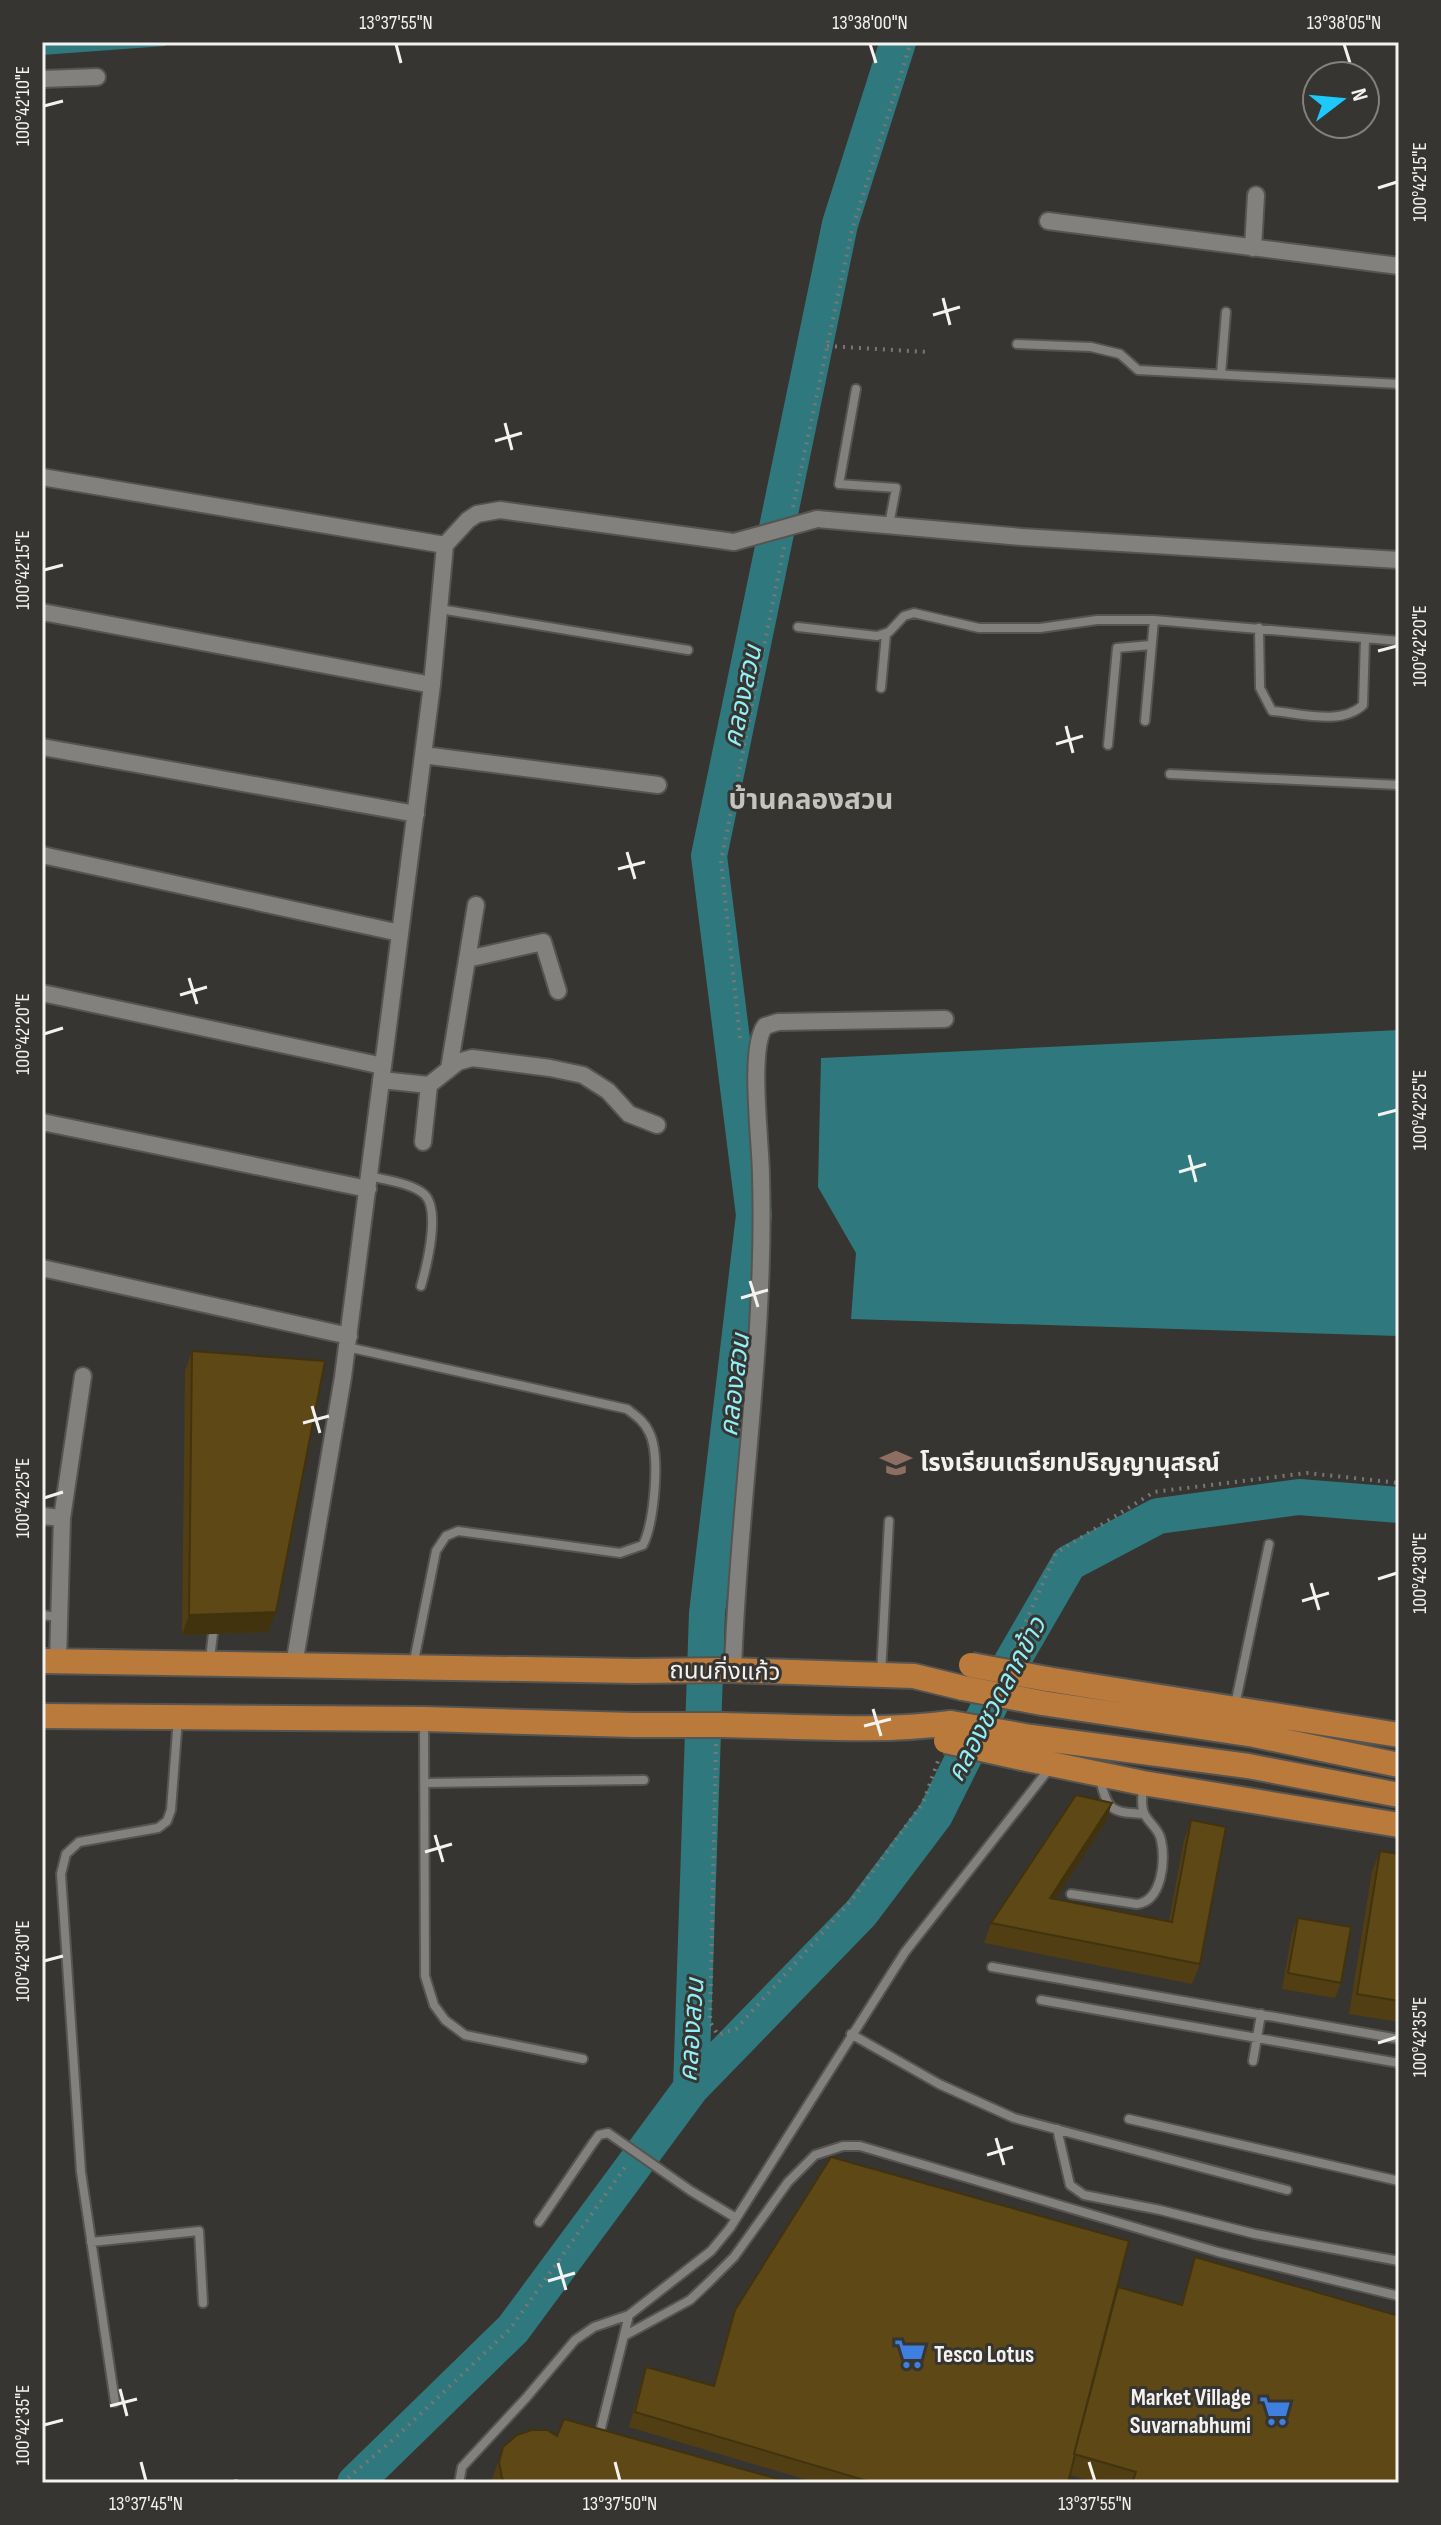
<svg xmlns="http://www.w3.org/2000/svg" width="1441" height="2525" font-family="'Sofia Sans Condensed','Noto Sans Thai',sans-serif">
<rect width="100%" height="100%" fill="#373531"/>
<!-- water -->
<path fill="#2f797e" d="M42 42H165V46L42 55Z
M1399 1030V1336L851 1319 856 1253 818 1187 821 1058Z"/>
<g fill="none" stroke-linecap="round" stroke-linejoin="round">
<!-- river -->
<path stroke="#2f797e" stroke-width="36" d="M691 2088 707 1613 754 1215 709 856 840 224 898 42
M355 2483 513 2329 691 2088 861 1913 935 1815 1010 1665 1069 1563 1158 1516 1299 1497 1399 1505"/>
<defs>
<path id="lane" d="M1017 344 1091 347 1120 354 1138 370 1399 384
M1221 374 1226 312
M856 389 839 484 896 488 889 525
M440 609 688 650
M798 627 877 636 889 632 904 616 914 613 979 628H1040L1097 620H1154L1399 641
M1259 628 1260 688 1272 711C1300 713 1341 726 1363 705L1365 639
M881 688 886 634
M1145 721 1154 620
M1108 745 1117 648 1151 645
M1170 774 1399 785
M369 1176C385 1180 411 1183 424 1194 441 1209 427 1265 421 1286
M347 1347 627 1409C636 1416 644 1421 649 1432 661 1455 654 1522 643 1545L620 1553 458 1531 446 1536 436 1551 413 1666
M42 1615 59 1617
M210 1659 214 1625
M881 1674 889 1521
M1235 1705 1269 1544
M424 1720 425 1976 434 2005 445 2020 465 2035 583 2059
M1100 1779C1108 1812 1112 1812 1144 1814
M425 1783 644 1780
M1071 1894 1137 1904C1162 1901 1166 1860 1161 1840 1159 1828 1148 1823 1144 1813 1141 1806 1142 1796 1143 1788
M992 1967 1399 2039
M1041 2000 1399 2063
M851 2034 939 2084 1014 2118 1287 2190
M1253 2061 1261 2014
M1129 2119 1399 2181
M1057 2129 1070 2185 1084 2195 1160 2210 1255 2234 1399 2261
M539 2222 593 2143 599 2135 608 2133 691 2191 736 2218
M91 2242 199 2231 203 2303
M624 2336 690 2300 709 2282 734 2257 788 2182 815 2155 843 2146H860L1218 2252 1399 2296
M115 2402 81 2172 61 1874 66 1854 79 1842 158 1828 167 1821 171 1810 178 1718
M598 2440 629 2315 711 2251 730 2228 905 1952 1049 1769
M459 2483 462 2467 526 2398 575 2340 594 2327 629 2315"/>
<path id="street" d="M42 79 97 77
M1048 221 1399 266
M1253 248 1256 195
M42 477 445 545
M817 519 1022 537 1399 560
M42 612 432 685
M42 747 416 814
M423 755 658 785
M42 855 400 933
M467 959 543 942 558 991
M42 993 383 1066
M449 1069 476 905
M381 1080 429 1085 458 1062 472 1058 550 1068 583 1075 608 1091 629 1114 657 1125
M42 1122 368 1189
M423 1142 429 1085
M42 1268 349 1336
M42 1516 62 1518 58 1661
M62 1518 83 1376
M294 1665 343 1377 432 685 445 545 468 520 477 514 500 510 734 542
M733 1670C738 1505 766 1342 761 1176 761 1144 748 1048 765 1026L778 1022 945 1019"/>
<path id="primary" d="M42 1661 634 1671
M729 1670 914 1676 963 1688
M1047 1679 1399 1735
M1042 1703 1254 1735 1399 1765
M42 1716 424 1719 633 1725
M723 1725C798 1726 876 1733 951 1723
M1031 1737 1248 1766 1399 1795
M1022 1758 1143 1783 1399 1825"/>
</defs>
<!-- lane casing -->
<use href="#lane" stroke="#565451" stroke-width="12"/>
<!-- street casing -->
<use href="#street" stroke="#565451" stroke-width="20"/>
<!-- primary casing -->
<use href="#primary" stroke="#565451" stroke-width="28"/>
<!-- path -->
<path stroke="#797774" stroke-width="4" stroke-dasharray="2 6" stroke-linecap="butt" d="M827 346 927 352
M793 507 852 230 911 42
M740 1038 721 861 784 547
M1013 1651 1056 1553 1154 1492 1307 1473 1399 1483
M716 1744 710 2022 718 2035 737 2028 851 1901 923 1803 938 1761
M236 2479V2483
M342 2483 395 2438 510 2329 628 2163"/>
<!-- lane -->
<use href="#lane" stroke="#83817d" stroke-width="8"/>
<!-- street -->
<use href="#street" stroke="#83817d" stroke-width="16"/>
<!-- primary -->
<use href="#primary" stroke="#ba7a3c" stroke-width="24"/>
<defs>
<path id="street-bridge" d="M734 542 817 519"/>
<path id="primary-bridge" d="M971 1665 1047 1679
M634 1671 729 1670
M963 1688 1042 1703
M951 1723 1031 1737
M633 1725H723
M946 1741 1022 1758"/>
</defs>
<!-- street-bridge casing -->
<use href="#street-bridge" stroke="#565451" stroke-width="20" stroke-linecap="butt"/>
<!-- primary-bridge casing -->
<use href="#primary-bridge" stroke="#565451" stroke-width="28" stroke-linecap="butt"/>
<!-- street-bridge -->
<use href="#street-bridge" stroke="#83817d" stroke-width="16"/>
<!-- primary-bridge -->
<use href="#primary-bridge" stroke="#ba7a3c" stroke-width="24"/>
</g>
<!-- wall -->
<path fill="#513f13" d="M192 1351 268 1632 182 1635 185 1371Z
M1112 1803 1105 1823 1055 1899 1169 1921 1184 1840 1191 1820 1200 1964 1192 1984 984 1943 991 1923Z
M1380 1851 1399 1854V2022L1349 2014 1372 1871Z
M1298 1918 1341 1983 1335 1998 1282 1989 1292 1933Z
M1195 2257 1399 2483H1097L1070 2475 1068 2483H817L629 2427 641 2383 646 2367 713 2386 730 2325 735 2310 1116 2292 1181 2304Z
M557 2436 792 2483H491L503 2447Z"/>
<!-- shaded-wall -->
<path fill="#42330f" d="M276 1612 268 1632 182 1635 189 1615Z
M1112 1803 1105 1823 1043 1918 1050 1898Z"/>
<!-- building -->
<path fill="#5e4916" stroke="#42330f" stroke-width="2" d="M192 1351 325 1361 276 1612 189 1615Z
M1076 1795 1112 1803 1050 1898 1172 1922 1191 1820 1226 1827 1200 1964 991 1923Z
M1380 1851 1399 1854V2001L1357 1994Z
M1298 1918 1351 1927 1341 1983 1288 1973Z
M831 2157 1129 2241 1074 2454 1075 2455 1068 2483H874L635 2412 646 2367 714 2386 735 2310Z
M1195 2257 1399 2316V2483H1132L1136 2472 1074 2454 1118 2287 1182 2305Z
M564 2419 792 2483H505L502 2478 499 2462 503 2447 517 2435 532 2430H547L557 2436Z"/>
<!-- ticks -->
<path fill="none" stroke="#f4f2f0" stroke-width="3" d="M396 44 401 63M870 44 876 63M1344 44 1350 63M44 106 63 101M1378 188 1397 182M943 298 950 325M933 315 960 307M505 423 512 450M495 441 522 433M44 570 63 565M1378 651 1397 646M1066 726 1073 753M1056 744 1083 736M627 852 635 879M618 869 645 862M189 978 197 1004M180 995 207 987M44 1034 63 1028M1378 1115 1397 1110M1189 1155 1196 1182M1179 1172 1206 1164M750 1281 758 1307M741 1298 768 1290M312 1406 320 1433M303 1423 329 1416M44 1498 63 1492M1378 1579 1397 1573M1311 1583 1319 1610M1302 1601 1329 1593M873 1709 881 1736M864 1726 891 1719M435 1835 443 1862M425 1852 452 1844M44 1961 63 1956M1378 2043 1397 2037M996 2138 1004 2165M987 2155 1013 2147M558 2263 566 2290M548 2281 575 2273M120 2389 127 2416M110 2406 137 2399M44 2425 63 2420M141 2462 146 2481M615 2462 620 2481M1089 2462 1095 2481"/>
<!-- icons -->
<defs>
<symbol id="school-bare" viewBox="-9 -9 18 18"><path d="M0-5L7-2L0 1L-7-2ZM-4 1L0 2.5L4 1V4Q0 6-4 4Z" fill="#8d6e63" stroke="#373531" stroke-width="2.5" paint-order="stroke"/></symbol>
<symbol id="supermarket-bare" viewBox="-9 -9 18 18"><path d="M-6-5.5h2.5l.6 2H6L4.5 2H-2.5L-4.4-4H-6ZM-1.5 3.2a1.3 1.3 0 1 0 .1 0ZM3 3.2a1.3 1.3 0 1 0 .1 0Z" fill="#3f7fe0" stroke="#373531" stroke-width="2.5" paint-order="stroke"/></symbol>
</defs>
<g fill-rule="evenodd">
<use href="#school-bare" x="874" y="1441" width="44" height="44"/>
<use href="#supermarket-bare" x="888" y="2332" width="44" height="44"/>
<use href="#supermarket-bare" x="1253" y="2389" width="44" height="44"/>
</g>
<g text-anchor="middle" stroke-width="6" stroke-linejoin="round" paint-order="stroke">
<!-- poi labels -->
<g font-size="24" font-weight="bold" fill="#f4f2f0" stroke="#373531" text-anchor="start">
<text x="920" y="1471">โรงเรียนเตรียทปริญญานุสรณ์</text>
<text x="934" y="2362">Tesco Lotus</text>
<text x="1251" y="2405" text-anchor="end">Market Village<tspan x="1251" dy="28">Suvarnabhumi</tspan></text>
</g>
<!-- street labels -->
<g font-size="24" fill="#f4f2f0" stroke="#373531">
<text transform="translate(725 1671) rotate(1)" y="8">ถนนกิ่งแก้ว</text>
</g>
<!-- water labels -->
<g font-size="26" font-style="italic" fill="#91f0f7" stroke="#373531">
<text transform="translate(742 696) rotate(-78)" y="9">คลองสวน</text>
<text transform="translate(734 1385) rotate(-83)" y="9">คลองสวน</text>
<text transform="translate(996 1699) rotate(-62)" y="9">คลองชวดลากข้าว</text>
<text transform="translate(691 2030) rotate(-86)" y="9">คลองสวน</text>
</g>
<!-- quarter labels -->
<g font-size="28" font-weight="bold" fill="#c5c3be" stroke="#373531">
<text x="811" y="809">บ้านคลองสวน</text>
</g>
</g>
<!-- border -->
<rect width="1441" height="2525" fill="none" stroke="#373531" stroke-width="88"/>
<!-- north arrow -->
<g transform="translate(1341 100) rotate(74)"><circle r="38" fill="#373531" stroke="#83817d" stroke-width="2"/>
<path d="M0-6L14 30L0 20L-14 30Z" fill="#1dc9fc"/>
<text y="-12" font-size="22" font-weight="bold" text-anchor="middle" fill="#f4f2f0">N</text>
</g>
<rect x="44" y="44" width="1353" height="2437" fill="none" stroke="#f4f2f0" stroke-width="3"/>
<g font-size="20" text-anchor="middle" fill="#f4f2f0">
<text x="396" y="29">13°37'55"N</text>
<text x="870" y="29">13°38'00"N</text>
<text x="1344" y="29">13°38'05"N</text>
<text transform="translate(22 106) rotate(-90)" y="7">100°42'10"E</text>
<text transform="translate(1419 182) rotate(-90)" y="7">100°42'15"E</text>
<text transform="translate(22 570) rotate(-90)" y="7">100°42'15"E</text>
<text transform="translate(1419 646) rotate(-90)" y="7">100°42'20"E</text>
<text transform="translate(22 1034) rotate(-90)" y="7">100°42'20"E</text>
<text transform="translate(1419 1110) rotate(-90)" y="7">100°42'25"E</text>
<text transform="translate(22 1498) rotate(-90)" y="7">100°42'25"E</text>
<text transform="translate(1419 1573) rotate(-90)" y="7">100°42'30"E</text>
<text transform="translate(22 1961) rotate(-90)" y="7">100°42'30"E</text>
<text transform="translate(1419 2037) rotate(-90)" y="7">100°42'35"E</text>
<text transform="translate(22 2425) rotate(-90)" y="7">100°42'35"E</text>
<text x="146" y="2510">13°37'45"N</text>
<text x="620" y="2510">13°37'50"N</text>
<text x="1095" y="2510">13°37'55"N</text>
</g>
</svg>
